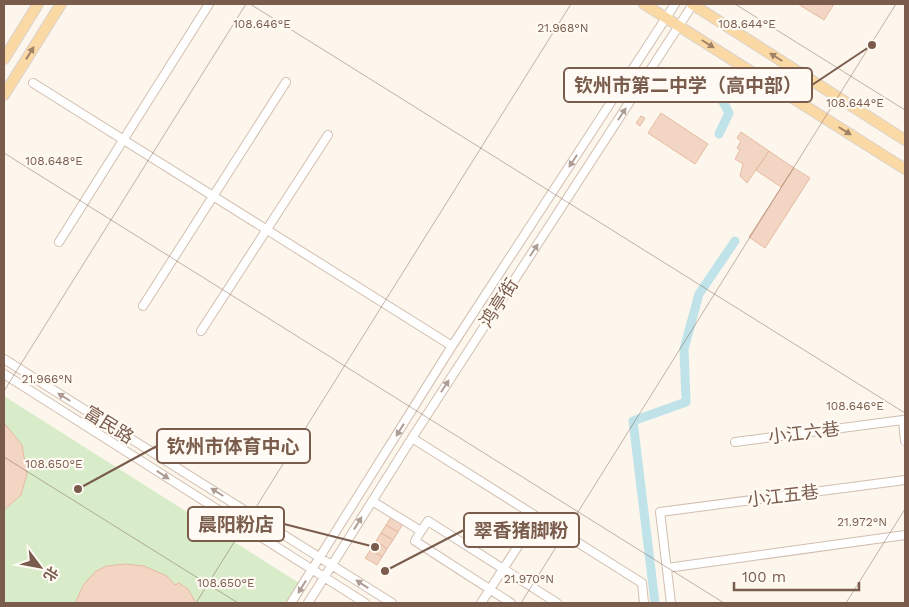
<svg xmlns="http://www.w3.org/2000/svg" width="909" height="607" font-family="'Work Sans','Noto Sans SC',sans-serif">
<rect width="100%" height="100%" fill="#fdf6ec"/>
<!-- grass -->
<path fill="#d8ecc9" d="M4 396 299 583 286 603H4Z"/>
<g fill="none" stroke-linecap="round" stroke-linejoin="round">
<!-- canal -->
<path stroke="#bfe3e8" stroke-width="9" d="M683 83 722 100 729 113 719 134
M655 603 633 421 686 402 684 349 699 294 735 241"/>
</g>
<!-- building -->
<path fill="#f3d5c3" stroke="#e6bba3" d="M798 4H834L824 20Z
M661 113 708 144 695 164 648 133Z
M641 116 645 118 640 126 636 123Z
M741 132 769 151 747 183 740 176 743 164 735 159 740 150 737 148 741 141 737 138Z
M769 151 794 168 781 187 756 170Z
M794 168 810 178 765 248 749 237Z
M4 423 22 445 27 474 21 495 4 510Z
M391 517 403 524 398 532 386 525Z
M386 525 398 532 393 540 381 533Z
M381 533 393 540 387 549 376 541Z
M376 541 387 549 382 557 371 549Z
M371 549 382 557 377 565 365 558Z
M126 564 144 566 167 576 175 585 179 583 188 589 196 603H75L84 584 96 571 107 566Z"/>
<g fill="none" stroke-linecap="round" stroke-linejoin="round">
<defs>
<path id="minor" d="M33 83 452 346
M59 242 209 4
M143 306 286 82
M201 331 328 135
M4 359 392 603
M4 374 365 603
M903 420 905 441
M412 438 642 583 644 603
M735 442 903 420
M372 501 421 531 415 541 511 603
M421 531 428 521 557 603
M667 568 905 535
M291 603 452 346 675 4
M308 603 412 438 693 4
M481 603 537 517
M671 603 660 512 905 480"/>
<path id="major" d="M644 4 905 169
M692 4 905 140
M4 59 38 4
M4 95 61 4"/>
</defs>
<!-- minor casing -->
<use href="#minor" stroke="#d1beb0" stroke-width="10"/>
<!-- major casing -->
<use href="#major" stroke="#dad1cd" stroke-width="12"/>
<!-- minor -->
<use href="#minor" stroke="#fff" stroke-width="8"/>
<!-- major -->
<use href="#major" stroke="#fbd9a5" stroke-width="10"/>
</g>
<!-- one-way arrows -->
<defs><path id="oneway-solid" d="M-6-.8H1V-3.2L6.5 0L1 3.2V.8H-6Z" transform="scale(1.25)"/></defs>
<g fill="#a18267">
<use href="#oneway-solid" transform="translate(708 44) rotate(32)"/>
<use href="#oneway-solid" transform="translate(30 53) rotate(-58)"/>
<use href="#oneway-solid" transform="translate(776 57) rotate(-148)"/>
<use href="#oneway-solid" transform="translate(845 131) rotate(32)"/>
</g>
<g fill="#af9d94">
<use href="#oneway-solid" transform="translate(622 114) rotate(-57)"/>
<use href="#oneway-solid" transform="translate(573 161) rotate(123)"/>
<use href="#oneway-solid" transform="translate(534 250) rotate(-57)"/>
<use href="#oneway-solid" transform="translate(445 386) rotate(-57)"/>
<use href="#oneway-solid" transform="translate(64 397) rotate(-148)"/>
<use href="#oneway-solid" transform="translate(400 430) rotate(122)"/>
<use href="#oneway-solid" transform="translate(163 475) rotate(33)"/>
<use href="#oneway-solid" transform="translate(217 492) rotate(-148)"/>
<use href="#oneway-solid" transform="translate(358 523) rotate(-58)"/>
<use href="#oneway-solid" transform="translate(362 584) rotate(-147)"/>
<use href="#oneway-solid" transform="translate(302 587) rotate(122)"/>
</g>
<!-- ticks -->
<path fill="none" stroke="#7a5c4d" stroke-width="1" stroke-opacity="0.45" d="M250 4 905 413M735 4 905 110M4 153 724 603M4 391 246 4M4 457 238 603M196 603 571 4M521 603 896 4M846 603 905 509"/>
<g text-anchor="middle" stroke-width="4.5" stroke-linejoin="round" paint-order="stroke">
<!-- street labels -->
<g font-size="18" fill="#7a5c4d" stroke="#fffaf3">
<text transform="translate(499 303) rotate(-57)" y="6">鸿亭街</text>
<text transform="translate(109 425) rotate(32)" y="6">富民路</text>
<text transform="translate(804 433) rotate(-7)" y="6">小江六巷</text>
<text transform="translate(783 496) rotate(-7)" y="6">小江五巷</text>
</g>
</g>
<g font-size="12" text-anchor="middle" fill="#7a5c4d" stroke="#fffaf3" stroke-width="4.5" stroke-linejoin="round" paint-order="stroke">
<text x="262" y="28">108.646°E</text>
<text x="747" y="28">108.644°E</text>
<text x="563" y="32">21.968°N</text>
<text x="855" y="107">108.644°E</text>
<text x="54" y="165">108.648°E</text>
<text x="47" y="383">21.966°N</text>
<text x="855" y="410">108.646°E</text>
<text x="54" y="468">108.650°E</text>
<text x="862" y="526">21.972°N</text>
<text x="529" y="583">21.970°N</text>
<text x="226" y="587">108.650°E</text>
</g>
<!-- callouts -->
<path fill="none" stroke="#7a5c4d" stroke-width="2" d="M872 45L812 85M78 489L157 446M375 547L284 524M385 571L464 530"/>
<g fill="#7a5c4d" stroke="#fffaf3" stroke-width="2">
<circle cx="872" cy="45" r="5"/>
<circle cx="78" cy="489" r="5"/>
<circle cx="375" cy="547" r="5"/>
<circle cx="385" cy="571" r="5"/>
</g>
<g fill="#fffaf3" stroke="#7a5c4d" stroke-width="2">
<rect x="564" y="68" width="248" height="34" rx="5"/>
<rect x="157" y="429" width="153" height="34" rx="5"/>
<rect x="188" y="507" width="96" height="34" rx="5"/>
<rect x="464" y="513" width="115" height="34" rx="5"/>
</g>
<g font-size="19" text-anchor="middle" font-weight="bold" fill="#7a5c4d">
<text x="688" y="92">钦州市第二中学（高中部）</text>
<text x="233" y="453">钦州市体育中心</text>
<text x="236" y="531">晨阳粉店</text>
<text x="521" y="537">翠香猪脚粉</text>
</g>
<!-- border -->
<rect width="909" height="607" fill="none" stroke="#7a5c4d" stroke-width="10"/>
<!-- north arrow -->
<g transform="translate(40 567) rotate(122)" stroke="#fffaf3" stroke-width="4" paint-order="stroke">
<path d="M0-4L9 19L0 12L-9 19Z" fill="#7a5c4d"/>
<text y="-8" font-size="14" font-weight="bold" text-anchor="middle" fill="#7a5c4d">北</text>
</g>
<!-- scale -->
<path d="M734 582v8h125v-8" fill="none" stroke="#7a5c4d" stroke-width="2.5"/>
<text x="742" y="582" font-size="15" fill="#7a5c4d" stroke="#fffaf3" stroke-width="4" paint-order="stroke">100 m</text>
</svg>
